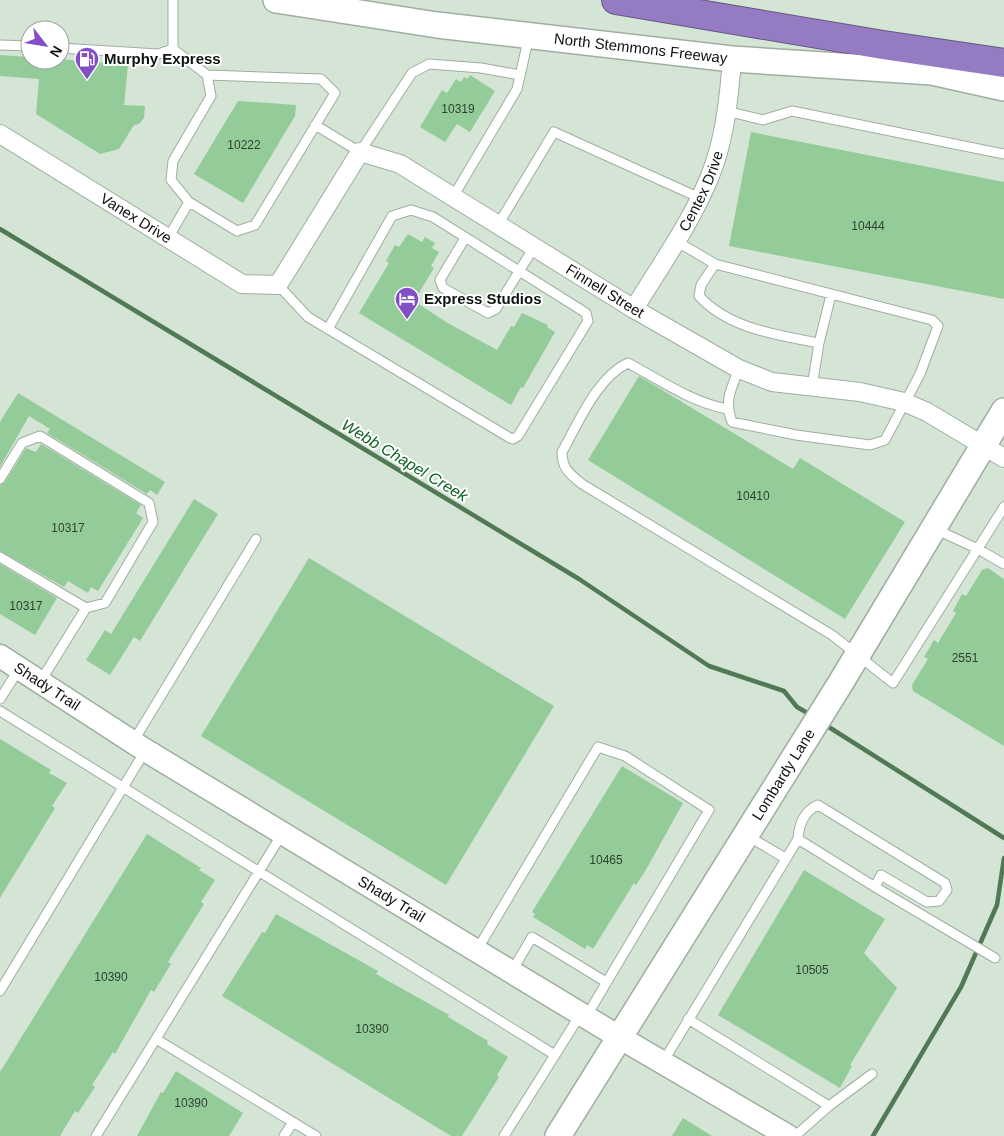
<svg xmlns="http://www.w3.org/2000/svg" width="1004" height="1136" font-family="Helvetica,sans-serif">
<rect width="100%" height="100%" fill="#d4e4d5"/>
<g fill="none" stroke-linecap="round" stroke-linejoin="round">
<!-- stream -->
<path stroke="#517955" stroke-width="4.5" d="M0 229 579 579 709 666 784 691 797 707 811 715
M824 724 1004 838
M873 1136 961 987 997 905 1004 858"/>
</g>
<!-- building -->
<path fill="#94cc99" d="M0 55 30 57V60L60 59 128 65 124 105 145 106 144 118 139 124 134 125 119 149 100 154 36 114 39 79 0 76Z
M470 75 495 91 470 132 457 124 445 142 420 127 442 90 447 93 456 79 461 82 464 77 467 79Z
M238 101 296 105 295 116 243 203 194 174Z
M751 132 1004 182V299L729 246Z
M408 234 422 242 425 237 435 243 432 248 439 252 431 266 434 268 414 301 446 322 497 350 511 326 514 327 522 313 548 325 547 327 555 332 523 388 521 387 511 405 359 313 389 263 386 261 395 245 399 247Z
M639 376 793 469 800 458 905 522 845 619 588 460Z
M18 393 165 482 157 495 150 490 147 494 47 433 50 429 29 416 0 467V422Z
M41 444 141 505 136 513 143 518 98 591 91 587 88 593 68 581 64 587 0 551V485L5 482 26 448 36 452Z
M194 499 218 514 140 641 134 637 110 675 86 660 105 630 111 634Z
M309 558 554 706 446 885 201 736Z
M0 564 57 598 35 635 0 614Z
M988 568 1004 579V746L913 691 912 685 928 659 924 657 934 640 938 643 956 613 953 611 962 594 966 596 982 570Z
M0 739 51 770 49 773 67 783 52 806 55 808 0 898Z
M622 766 683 803 647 868 636 885 634 883 593 949 587 945 585 949 533 917 535 914 532 912Z
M147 834 201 868 199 870 215 880 201 902 204 904 168 962 171 964 154 992 151 990 115 1054 113 1052 92 1085 95 1087 78 1113 75 1111 60 1136H0V1072Z
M804 870 885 919 864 953 897 988 850 1065 852 1066 840 1088 718 1015Z
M276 914 378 971 376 974 449 1015 448 1017 488 1041 487 1044 508 1057 497 1075 499 1077 462 1136H451L222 996 262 932 265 933Z
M176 1071 243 1113 229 1136H137L161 1092 163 1093Z
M683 1118 712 1136H672Z"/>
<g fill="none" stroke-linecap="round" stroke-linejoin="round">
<defs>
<path id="service" d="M173 0V49
M0 45 30 46
M60 48 158 54 173 49
M726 111 763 120 792 111 1004 154
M315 125 360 152 412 73 429 64 481 68 520 75
M453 197 517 89 529 36
M189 202 237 231 255 225 335 93 321 79 207 75
M498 225 554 132 700 198
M168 238 189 202 171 180 173 161 211 96 207 75 173 49
M465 238 440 280 443 288 488 313 496 309 534 247
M676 241 715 264 932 320 938 326 920 374 885 440 870 445 796 435 732 422C724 401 731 389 739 369
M715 264 701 285 699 296C729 329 778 335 819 343L831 295
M278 285 308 317 328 329 510 438 513 439 518 436 588 321 586 313 433 217 411 210 392 216 328 329
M812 387 819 343
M727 409C691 402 660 380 628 363 597 377 578 424 562 452 562 469 570 474 582 484L832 635 893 683 1004 507
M0 479 22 443 40 436 149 503 153 522 105 603 86 608 40 682
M935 529 978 549 1004 564
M0 557 86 608
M0 699 19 669
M0 711 555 1055 504 1136
M133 742 256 539
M746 835 785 858
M875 887 995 958
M477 950 598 747 625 756 709 810 586 1017
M512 971 532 937 606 982
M0 991 145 751
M688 1019 829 1106 872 1074
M156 1039 316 1136
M555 1055 580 1015
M663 1062 798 839C799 824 804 811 818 805L945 883 947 890 939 901 927 902 881 875 875 887 798 839
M96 1136 282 834
M284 1136 293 1122
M795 1136 829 1106"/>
<g id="minor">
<path id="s1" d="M0 134 242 284 278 285 360 152 400 164 634 309 739 369 772 382 860 392 904 402 927 412 1004 458"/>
<path id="s2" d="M634 309C660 266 691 223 710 176 725 139 729 98 732 59"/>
</g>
<g id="tertiary">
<path id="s3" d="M0 656 145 750 619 1037 788 1136"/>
</g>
<g id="secondary">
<path id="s4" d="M276 0 437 25 732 59 932 72 1004 88"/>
<path id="s5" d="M558 1136 840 684 1004 411"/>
</g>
<path id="motorway" d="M616 0 883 45 1004 63"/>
</defs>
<!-- service casing -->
<use href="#service" stroke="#a0aea1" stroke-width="11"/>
<!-- minor casing -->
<use href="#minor" stroke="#a0aea1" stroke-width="20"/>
<!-- tertiary casing -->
<use href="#tertiary" stroke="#a0aea1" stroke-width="25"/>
<!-- secondary casing -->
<use href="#secondary" stroke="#a0aea1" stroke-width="28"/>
<!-- motorway casing -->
<use href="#motorway" stroke="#655783" stroke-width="30"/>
<!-- service -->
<use href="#service" stroke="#fff" stroke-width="9"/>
<!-- minor -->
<use href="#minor" stroke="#fff" stroke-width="18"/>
<!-- tertiary -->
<use href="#tertiary" stroke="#fff" stroke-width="22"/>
<!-- secondary -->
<use href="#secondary" stroke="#fff" stroke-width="25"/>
<!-- motorway -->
<use href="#motorway" stroke="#957cc2" stroke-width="28"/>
</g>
<!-- icons -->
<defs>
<symbol id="fuel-pin" viewBox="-11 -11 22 30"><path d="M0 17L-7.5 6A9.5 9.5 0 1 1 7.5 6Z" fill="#824fc7" stroke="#fff"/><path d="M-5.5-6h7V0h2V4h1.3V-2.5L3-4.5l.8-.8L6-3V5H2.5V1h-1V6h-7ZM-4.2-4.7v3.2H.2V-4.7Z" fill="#fff"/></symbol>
<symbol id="hotel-pin" viewBox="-11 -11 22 30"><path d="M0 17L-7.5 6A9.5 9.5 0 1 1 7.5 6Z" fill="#824fc7" stroke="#fff"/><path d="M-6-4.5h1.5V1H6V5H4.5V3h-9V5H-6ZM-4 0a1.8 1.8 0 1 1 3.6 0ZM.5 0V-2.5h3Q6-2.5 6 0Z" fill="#fff"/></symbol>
</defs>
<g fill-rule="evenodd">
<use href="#fuel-pin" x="73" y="45" width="28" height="38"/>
<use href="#hotel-pin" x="393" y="285" width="28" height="38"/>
</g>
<g text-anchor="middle" stroke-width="4" stroke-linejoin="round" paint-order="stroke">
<!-- number labels -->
<g font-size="12" fill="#2f4131">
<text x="458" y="113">10319</text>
<text x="244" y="149">10222</text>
<text x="868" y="230">10444</text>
<text x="753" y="500">10410</text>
<text x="68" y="532">10317</text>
<text x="26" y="610">10317</text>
<text x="965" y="662">2551</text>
<text x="606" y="864">10465</text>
<text x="812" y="974">10505</text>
<text x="111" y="981">10390</text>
<text x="372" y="1033">10390</text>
<text x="191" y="1107">10390</text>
</g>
<!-- street labels -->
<g font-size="15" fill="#0d130e" stroke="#fff">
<text dy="5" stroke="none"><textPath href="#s4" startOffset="368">North Stemmons Freeway</textPath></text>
<text dy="5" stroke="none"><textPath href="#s2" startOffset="136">Centex Drive</textPath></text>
<text dy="5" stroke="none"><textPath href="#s1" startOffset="160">Vanex Drive</textPath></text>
<text dy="5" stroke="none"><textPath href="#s1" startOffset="760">Finnell Street</textPath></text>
<text dy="5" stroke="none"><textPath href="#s3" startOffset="56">Shady Trail</textPath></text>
<text dy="5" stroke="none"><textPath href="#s5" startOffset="426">Lombardy Lane</textPath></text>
<text dy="5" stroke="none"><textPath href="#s3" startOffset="461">Shady Trail</textPath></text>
</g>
<!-- poi labels -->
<g font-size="15" font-weight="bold" fill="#0d130e" stroke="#fff" text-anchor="start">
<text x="104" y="64">Murphy Express</text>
<text x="424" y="304">Express Studios</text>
</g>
<!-- water labels -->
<g font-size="16" font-style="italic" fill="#106426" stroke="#fff">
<text transform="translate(405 460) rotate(31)" y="6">Webb Chapel Creek</text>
</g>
</g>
<!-- north arrow -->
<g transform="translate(45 45) rotate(121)"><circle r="24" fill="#ffffff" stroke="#9ea19f"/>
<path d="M0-4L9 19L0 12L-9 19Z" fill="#824fc7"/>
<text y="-8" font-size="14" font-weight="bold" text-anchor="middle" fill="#0d130e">N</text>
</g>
</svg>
